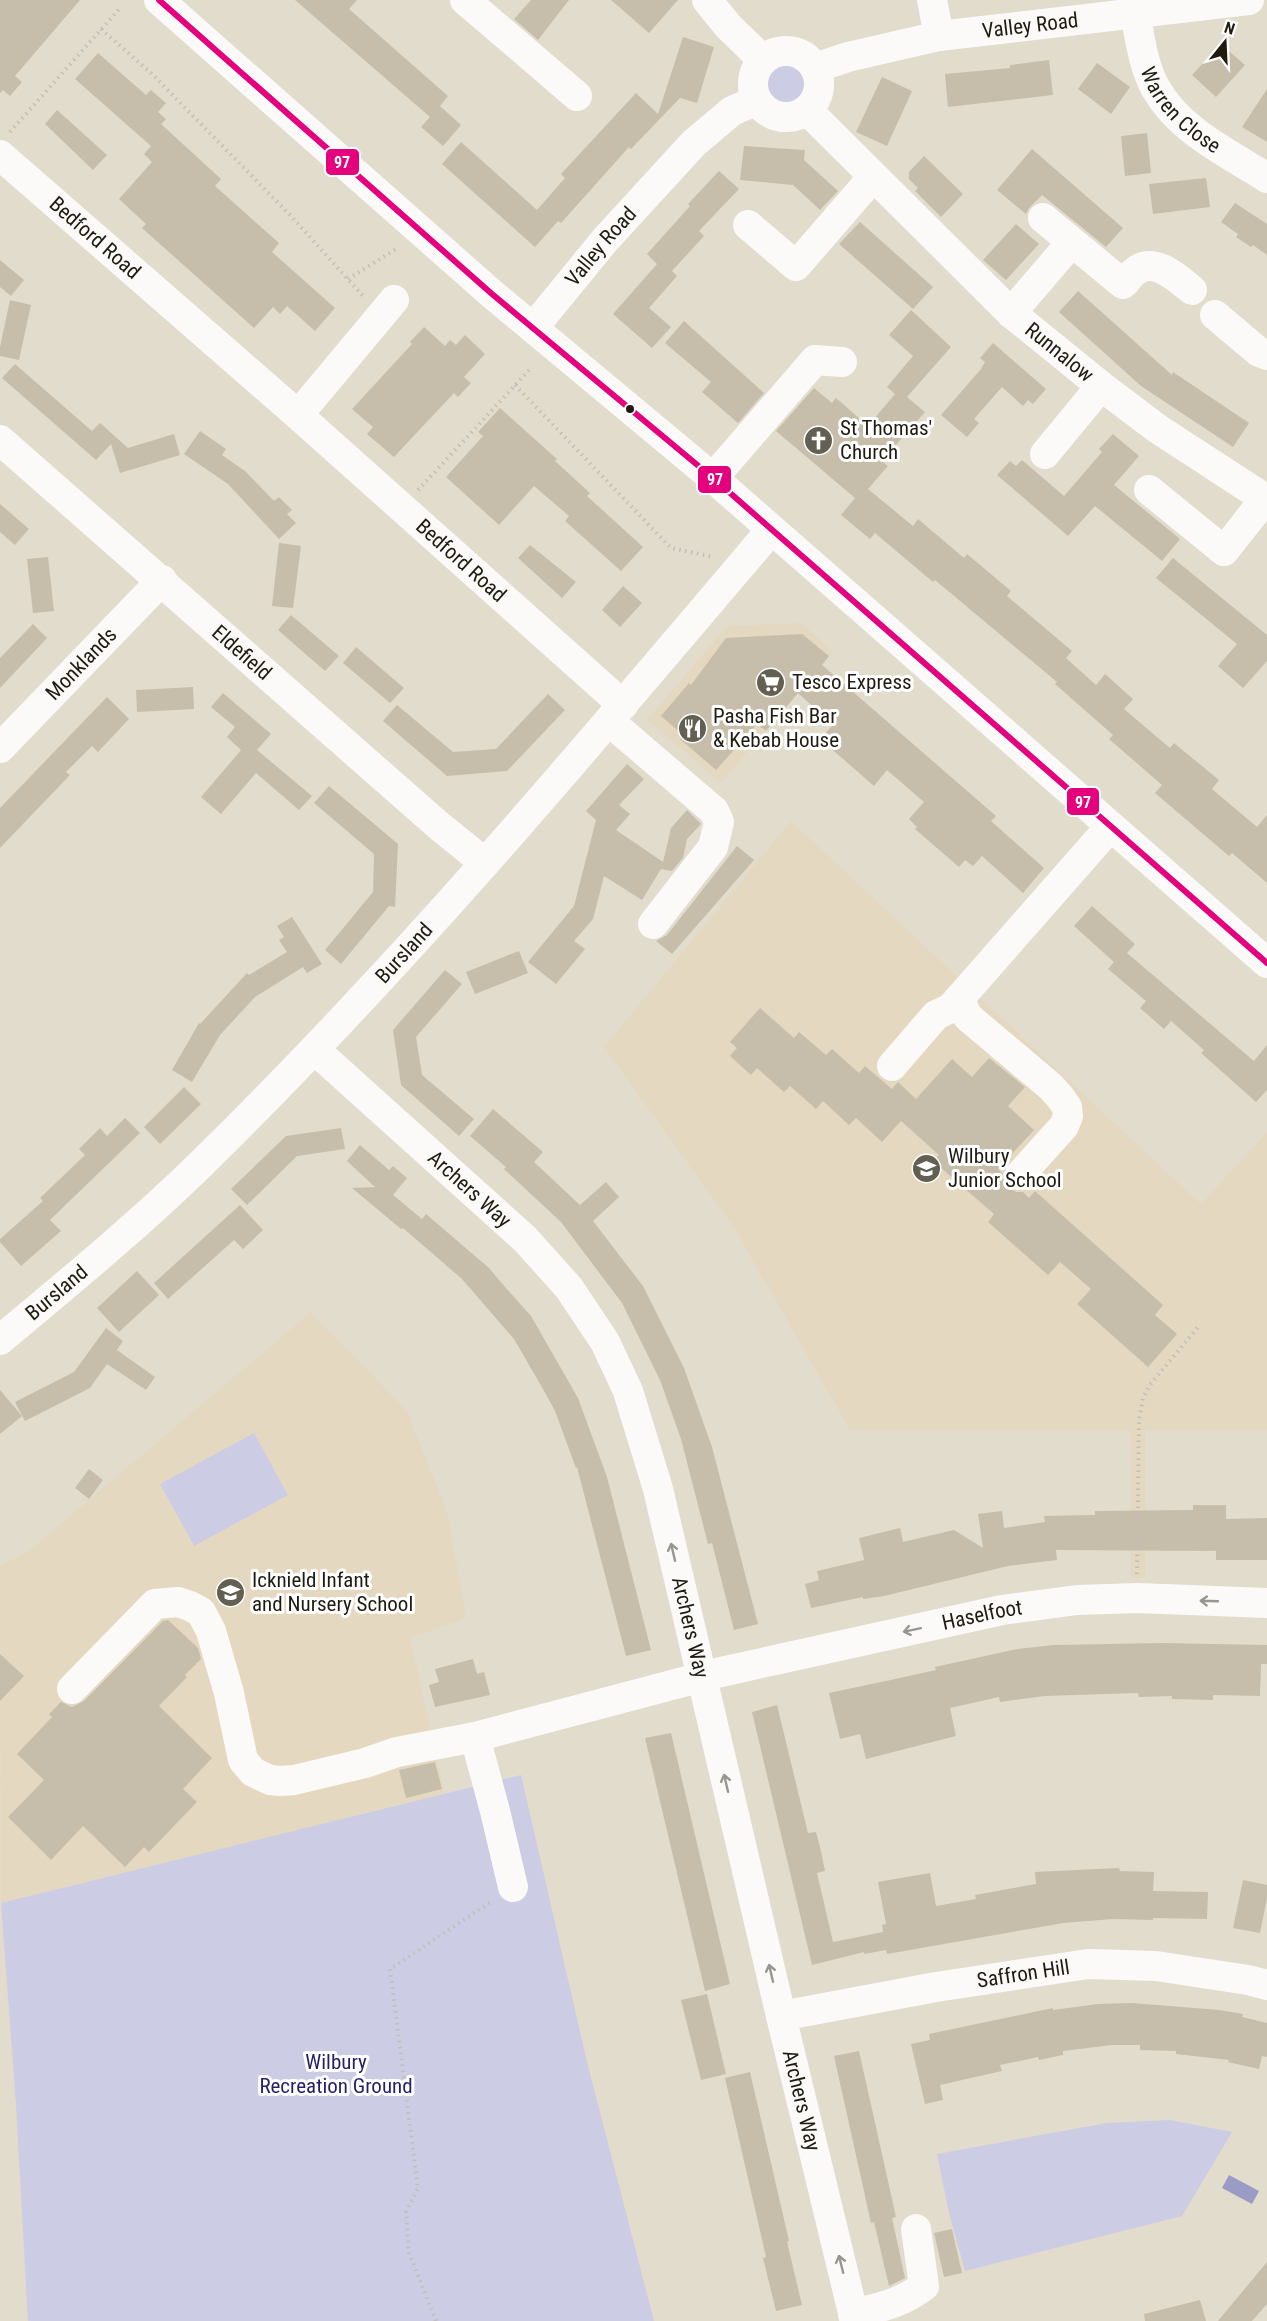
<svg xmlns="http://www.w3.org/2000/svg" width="1267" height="2321" font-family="'Roboto Condensed',sans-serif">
<rect width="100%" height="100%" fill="#e2dccd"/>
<!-- built -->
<path fill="#e4d9c0" d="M802 623 833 652 721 783 647 720 727 626Z
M791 821 1201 1204 1267 1132V1430H1145V1577H1131L1130 1430H850L735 1229 604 1047Z
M311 1312 407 1411 448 1514 466 1618 410 1638 445 1794 1 1903 0 1566 26 1553Z"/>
<!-- green -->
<path fill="#cccce4" d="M765 84a21 21 0 1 1 42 0a21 21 0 1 1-42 0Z
M254 1433 288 1495 194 1546 160 1484Z
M521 1775 587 2062 654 2321H28L16 2105 1 1903Z
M1170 2120 1232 2132 1182 2216 965 2271 949 2213 937 2154 1107 2123Z"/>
<!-- water -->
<path fill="#9b9cc5" d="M1229 2175 1259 2191 1252 2204 1222 2188Z"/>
<!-- building -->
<path fill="#c6beaa" d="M0 0H80L15 76 22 82 10 96 3 90 0 93Z
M295 0H357L349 9 448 96 440 106 461 125 443 146 421 127 430 117Z
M531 0H569L538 40 514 19Z
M611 0H678L649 33Z
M683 37 714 47 697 103 680 98 631 149 629 147 561 223 558 221 535 247 442 164 461 142 537 210 565 178 561 174 636 93 658 114Z
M1221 44 1245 65 1216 97 1192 75Z
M98 53 146 95 151 90 166 103 158 112 166 119 161 124 221 179 215 186 279 243 272 252 335 308 315 331 287 306 280 314 273 307 254 328 142 228 146 224 119 199 152 162 144 154 151 146 75 79Z
M1049 60 1053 95 948 107 945 74 1010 68V65Z
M1097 63 1130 87 1111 114 1078 89Z
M882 77 912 91 887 146 856 132Z
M1267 89V142L1242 127Z
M57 110 107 155 93 170 45 124Z
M1147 133 1151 173 1125 176 1121 136Z
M744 146 805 150 804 160 838 191 820 210 793 185 740 180Z
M1032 149 1123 228 1106 247 1042 195 1029 208 1026 214 997 190Z
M924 156 963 194 941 217 915 191 918 188 909 179V172Z
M719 171 739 189 699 231 704 236 672 271 677 276 649 308 671 327 652 348 613 314 657 264 647 254 690 206 688 204Z
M1206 178 1210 207 1153 214 1149 184Z
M1235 203 1267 224V255L1253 245 1251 247 1236 237 1238 234 1221 222Z
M860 222 933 287 913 309 839 244Z
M1016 224 1039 244 1006 280 983 260Z
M0 260 24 280 11 296 0 287Z
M1078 291 1172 375 1173 372 1249 423 1233 447 1141 386 1059 312Z
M10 300 31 305 19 360 0 356V347Z
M911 310 951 347 907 397 925 412 882 461 888 466 868 489 913 526 918 519 964 558 967 554 1011 591 1007 596 1072 651 1066 658 1096 685 1105 674 1133 699 1124 709 1170 748 1174 743 1219 780 1212 789 1257 827 1267 815V883L1232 853 1229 856 1155 793 1162 785 1109 739 1113 735 1055 684 1057 682 935 580 933 582 875 533 870 539 841 515 855 498 776 431 814 388 832 403 836 398 868 426 895 394 887 387 913 356 889 335Z
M684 321 764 393 738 423 702 392 711 382 665 343Z
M424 327 445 346 450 340 456 345 465 335 485 354 464 377 471 383 458 397 454 393 394 457 367 434 373 427 352 409 412 344 410 342Z
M993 343 1046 389 1033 404 1028 400 1023 406 1002 387 974 419 979 423 967 437 941 415 981 369 985 362 980 358Z
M15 364 92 431 100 423 128 448 174 434 180 455 120 473 111 444 96 460 2 378Z
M500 408 557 459 555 461 590 493 587 496 643 547 621 571 565 521 569 516 534 486 499 525 446 477 483 436 478 432Z
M200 431 226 449 222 455 245 471 274 501 279 497 292 510 287 514 296 523 279 539 228 484 184 454Z
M1113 434 1139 456 1114 485 1180 539 1162 561 1095 506 1068 536 997 475 1010 461 1016 466 1022 460 1064 496 1102 452 1099 449Z
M0 504 29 529 15 545 0 532Z
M279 543 301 546 293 608 272 606Z
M530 545 576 582 562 598 518 558Z
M48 557 54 611 33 613 27 559Z
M1173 558 1267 635V661L1243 688 1218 666 1237 644 1156 578Z
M623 586 642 603 620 627 602 610Z
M291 615 339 656 325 671 278 630Z
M33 624 47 638 0 688V658Z
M802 634 829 656 822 665 996 816 991 821 1044 868 1023 893 982 856 973 866 965 860 959 867 915 829 917 827 909 819 924 802 887 770 874 786 820 739 833 725 798 693 766 731 757 724 716 770 680 739 683 735 661 716 689 683 691 685 726 638Z
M356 647 404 688 390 703 343 663Z
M193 687 194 709 137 712 136 690Z
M223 693 271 734 257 750 312 796 299 810 256 773 221 814 201 797 241 750 227 737 235 727 211 707Z
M548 694 565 710 507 771 447 776 383 721 397 705 453 752 496 749Z
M107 697 129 719 98 752 92 746 66 772 70 775 0 848V808Z
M627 764 644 779 619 805 630 814 616 830 663 862 671 828 687 810 701 824 687 839 683 858 672 871 661 869 642 900 604 876 593 919 574 941 585 949 556 984 528 962 574 906 596 820 586 811Z
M329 786 398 844 395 907 389 906 341 964 325 950 373 892 374 854 314 803Z
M737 846 754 860 672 954 656 941 667 935Z
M1092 906 1135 944 1127 953 1254 1061 1267 1045V1090L1256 1102 1201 1053 1204 1050 1171 1021 1164 1029 1140 1008 1146 1001 1108 969 1114 962 1074 926Z
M292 917 322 964 307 973 303 967 255 997 220 1035 192 1082 172 1070 199 1023 200 1024 247 973 249 975 287 952 279 940 284 937 277 926Z
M519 951 528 973 475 994 466 972Z
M445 970 462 984 416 1037 422 1075 474 1119 459 1136 401 1085 393 1030Z
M760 1008 794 1038 799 1032 826 1055 832 1049 859 1073 865 1066 892 1089 898 1082 916 1099 952 1059 972 1077 989 1058 1025 1087 1008 1106 1034 1130 998 1169 1003 1174 1004 1181 1008 1187 1016 1192H1023L1029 1198 1035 1191 1163 1305 1155 1315 1177 1334 1148 1367 1077 1304 1091 1289 1060 1262 1048 1275 988 1222 994 1214 933 1161 939 1155 901 1121 882 1142 856 1118 849 1125 823 1101 816 1109 790 1086 784 1092 757 1068 751 1075 730 1056 737 1048 730 1042Z
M184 1087 201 1104 160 1144 144 1127Z
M493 1109 543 1152 534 1162 580 1205 606 1182 619 1197 593 1221 643 1286 684 1368 712 1447 758 1624 734 1630 712 1543 708 1544 681 1439 660 1380 622 1303 561 1222 504 1169 506 1167 470 1136Z
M125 1118 140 1133 50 1220 61 1231 21 1266 0 1242V1239L43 1201 40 1198 85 1155 79 1149 100 1128 107 1136Z
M341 1128 345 1149 297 1156 247 1205 231 1189 286 1136Z
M360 1145 389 1170 393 1166 407 1178 393 1195 422 1219 426 1214 489 1268 499 1280 531 1316 578 1398 607 1477 651 1650 626 1656 577 1467 576 1468 555 1411 543 1389 514 1339 462 1279 403 1228 401 1229 352 1188 375 1187 347 1161Z
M240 1205 263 1230 243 1249 234 1240 168 1299 154 1283Z
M137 1271 159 1295 119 1332 97 1308Z
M106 1328 123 1341 117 1350 155 1377 146 1390 107 1364 90 1388 25 1421 15 1402 74 1372Z
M0 1390 22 1416 0 1434Z
M89 1469 103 1480 89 1499 75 1488Z
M1193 1505H1226V1519L1267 1518V1560H1216V1551L1056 1550 1057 1560 1008 1566 884 1596 863 1599V1597L811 1608 805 1584 819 1580 817 1571 864 1560 859 1538 900 1528 903 1542 954 1530 983 1548 978 1514 1002 1511 1004 1528 1045 1522 1044 1516 1095 1515V1511L1193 1510Z
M168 1620 198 1648 201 1659 185 1675 187 1677 159 1706 212 1758 183 1789 197 1802 149 1852 144 1847 125 1867 83 1826 51 1860 8 1817 44 1780 17 1754 52 1717 49 1714 61 1702 72 1707 84 1701 163 1621Z
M1163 1643 1267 1645V1664H1261L1260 1696 1213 1695V1700L1172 1699V1696L1139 1697 1138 1693 1045 1696 1000 1702 999 1697 950 1708 956 1736 866 1759 860 1734 840 1739 829 1693 886 1681 936 1670 935 1667 1017 1649 1054 1645Z
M0 1654 24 1676 0 1701Z
M473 1659 477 1674 484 1672 490 1695 435 1707 429 1685 439 1682 435 1669Z
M777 1705 808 1833 816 1832 821 1851 825 1871 817 1873 833 1942 883 1932 882 1925 886 1924 878 1882 930 1873 936 1906 976 1899 975 1895 1036 1884 1035 1872 1119 1868 1120 1871 1154 1872 1153 1891 1208 1892 1207 1919 1153 1918V1920L1113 1919 1063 1923 887 1954 886 1950 864 1954V1952L812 1965 752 1712Z
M671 1733 730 1984 705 1991 645 1738Z
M435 1762 442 1789 406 1798 399 1770Z
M1243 1880 1267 1885V1898L1260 1933 1233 1928Z
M707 1994 726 2074 701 2080 681 2000Z
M1132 2003 1219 2010 1243 2014 1242 2017 1267 2023V2057L1262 2056 1259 2069 1228 2062 1229 2060 1176 2054V2051L1140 2050V2045H1112L1063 2051V2055L1039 2060 1038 2057 1000 2065 1002 2071 940 2085 943 2100 925 2104 911 2044 930 2040 929 2034 1053 2008V2010L1098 2004Z
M859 2051 896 2217 892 2218 905 2278 889 2286 874 2222 871 2223 834 2056Z
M750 2072 789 2241 787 2242 802 2305 776 2311 763 2258 766 2257 725 2078Z
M952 2229 962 2273 944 2277 934 2233Z
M1267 2262V2304L1252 2321H1218Z
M1200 2300 1206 2321H1145L1144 2314Z"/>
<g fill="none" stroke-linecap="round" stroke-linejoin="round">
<!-- path -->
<path stroke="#c1bfb8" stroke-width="4" stroke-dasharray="1.5 4.5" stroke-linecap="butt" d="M101 29 151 73 290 215 363 296
M10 132 121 7
M348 279 396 249
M515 385 671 548 714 557
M418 490 532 367
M1137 1574 1139 1420 1143 1398 1149 1386 1199 1326
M436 2321 409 2253 406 2212 418 2188 390 1969 492 1901"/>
<!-- minor -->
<g stroke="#fbfaf8" stroke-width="30">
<path d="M159 0 492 294 713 478 1267 963"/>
<path d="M465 0 577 96"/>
<path d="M707 0 728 26 763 60"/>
<path d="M932 0 939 36"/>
<path id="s1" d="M1135 13C1140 38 1143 66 1156 89 1180 131 1228 153 1267 178"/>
<circle cx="786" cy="84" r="33"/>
<path id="s2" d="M815 68 848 57 939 36 1249 0"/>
<path id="s3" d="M807 110 1011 313 1101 386 1158 429 1267 500"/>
<path id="s4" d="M0 155 298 415 623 705"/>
<path d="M1043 218 1123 284C1127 280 1132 273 1137 270 1156 257 1178 279 1192 290"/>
<path d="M748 225 796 266 873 177"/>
<path d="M1011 313 1071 243"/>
<path d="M1215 315 1259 352 1267 355"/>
<path id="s5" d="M533 328 605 240 694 143 732 111 757 100"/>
<path d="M298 415 394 300"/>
<path id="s6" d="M0 440 438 825 485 863"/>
<path d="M1045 454 1101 386"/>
<path d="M713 478 815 360 842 362"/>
<path d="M1149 490 1224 551 1265 499"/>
<path d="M609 721 714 811 719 822 713 847 653 924"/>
<path id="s7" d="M0 748 162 580"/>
<path d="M959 999 968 1017 1051 1087 1060 1097 1067 1107 1068 1116 1064 1126 1020 1175"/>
<path id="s8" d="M315 1050 525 1239 569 1288 605 1342 628 1391 658 1489 781 2016 855 2321"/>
<path d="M892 1066 936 1015 951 1008 1110 827"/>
<path id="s9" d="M0 1340C68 1283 140 1224 203 1162 406 963 588 746 771 530"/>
<path id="s10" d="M72 1689 155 1604 178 1602 190 1606 201 1612 211 1631 229 1693 243 1760 253 1772 270 1780 281 1781 294 1780 365 1763 397 1752 475 1737 721 1672 1002 1610 1077 1600 1137 1598 1267 1603"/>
<path d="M475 1737 495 1811 513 1887"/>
<path id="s11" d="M781 2016 936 1987 1088 1964 1156 1966 1248 1980 1267 1985"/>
<path d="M853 2314C881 2307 900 2304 924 2286L916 2229"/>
</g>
<defs>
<path id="bus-1" d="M159 0 492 294 713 478 1267 963"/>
</defs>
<!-- bus-1 casing -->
<use href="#bus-1" stroke="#fff" stroke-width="10"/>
<!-- bus-1 -->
<use href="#bus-1" stroke="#e5007d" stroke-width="6"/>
</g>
<!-- one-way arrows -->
<defs><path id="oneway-shaft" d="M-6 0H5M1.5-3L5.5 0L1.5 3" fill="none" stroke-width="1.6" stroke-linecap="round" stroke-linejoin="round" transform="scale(1.5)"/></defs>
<g stroke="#989690">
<use href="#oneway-shaft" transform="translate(673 1552) rotate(-103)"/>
<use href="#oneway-shaft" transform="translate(1209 1601) rotate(-178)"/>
<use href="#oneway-shaft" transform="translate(912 1630) rotate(168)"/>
<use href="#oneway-shaft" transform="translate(726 1783) rotate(-103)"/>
<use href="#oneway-shaft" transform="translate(771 1973) rotate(-103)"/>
<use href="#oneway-shaft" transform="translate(841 2264) rotate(-104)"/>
</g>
<!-- icons -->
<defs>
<symbol id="church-disc" viewBox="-11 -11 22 22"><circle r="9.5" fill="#635f53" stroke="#fff"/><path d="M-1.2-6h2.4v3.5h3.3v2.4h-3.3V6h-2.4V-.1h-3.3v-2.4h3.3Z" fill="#fff"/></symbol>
<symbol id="supermarket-disc" viewBox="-11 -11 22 22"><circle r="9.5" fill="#635f53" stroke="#fff"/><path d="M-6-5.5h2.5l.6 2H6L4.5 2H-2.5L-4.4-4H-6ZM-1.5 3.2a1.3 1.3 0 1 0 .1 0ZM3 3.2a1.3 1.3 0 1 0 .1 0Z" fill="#fff"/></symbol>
<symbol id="restaurant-disc" viewBox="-11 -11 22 22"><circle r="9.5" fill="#635f53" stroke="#fff"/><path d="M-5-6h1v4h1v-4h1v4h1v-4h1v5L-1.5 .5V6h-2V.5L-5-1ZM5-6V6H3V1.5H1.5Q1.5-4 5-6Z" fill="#fff"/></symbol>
<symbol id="school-disc" viewBox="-11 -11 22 22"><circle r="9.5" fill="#635f53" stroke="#fff"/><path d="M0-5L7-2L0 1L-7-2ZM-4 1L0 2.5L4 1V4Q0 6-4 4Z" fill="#fff"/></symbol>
</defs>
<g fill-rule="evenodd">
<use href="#church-disc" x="802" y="424" width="33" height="33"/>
<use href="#supermarket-disc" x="754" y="666" width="33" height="33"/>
<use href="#restaurant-disc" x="676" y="712" width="33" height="33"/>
<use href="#school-disc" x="910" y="1152" width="33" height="33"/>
<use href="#school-disc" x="214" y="1576" width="33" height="33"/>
</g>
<!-- markers -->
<circle fill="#1f1b11" stroke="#fff" stroke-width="2" cx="630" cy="409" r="5"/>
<g text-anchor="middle" stroke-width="6" stroke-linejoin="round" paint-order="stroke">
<!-- street labels -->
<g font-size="21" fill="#1f1b11" stroke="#fff">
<text dy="7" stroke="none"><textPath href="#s2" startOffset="220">Valley Road</textPath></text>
<text dy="7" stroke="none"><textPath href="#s1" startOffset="111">Warren Close</textPath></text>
<text dy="7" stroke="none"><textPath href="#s4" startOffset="126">Bedford Road</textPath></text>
<text dy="7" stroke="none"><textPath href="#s5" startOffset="106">Valley Road</textPath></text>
<text dy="7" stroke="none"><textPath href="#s3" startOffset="350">Runnalow</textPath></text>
<text dy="7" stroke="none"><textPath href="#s4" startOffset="614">Bedford Road</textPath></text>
<text dy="7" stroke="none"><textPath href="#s6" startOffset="322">Eldefield</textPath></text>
<text dy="7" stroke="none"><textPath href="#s7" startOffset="117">Monklands</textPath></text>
<text dy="7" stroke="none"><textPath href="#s9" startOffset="560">Bursland</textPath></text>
<text dy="7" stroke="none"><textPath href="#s8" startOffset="208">Archers Way</textPath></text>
<text dy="7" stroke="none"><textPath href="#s9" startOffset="74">Bursland</textPath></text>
<text dy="7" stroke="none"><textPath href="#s10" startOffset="1088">Haselfoot</textPath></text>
<text dy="7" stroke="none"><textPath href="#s8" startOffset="712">Archers Way</textPath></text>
<text dy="7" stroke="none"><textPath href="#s11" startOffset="246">Saffron Hill</textPath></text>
<text dy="7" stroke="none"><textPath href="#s8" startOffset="1198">Archers Way</textPath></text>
</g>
<!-- poi labels -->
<g font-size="21" fill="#1f1b11" stroke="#fff" text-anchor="start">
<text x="840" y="435">St Thomas'<tspan x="840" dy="24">Church</tspan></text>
<text x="792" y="689">Tesco Express</text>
<text x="713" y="723">Pasha Fish Bar<tspan x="713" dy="24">&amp; Kebab House</tspan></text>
<text x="948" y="1163">Wilbury<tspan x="948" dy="24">Junior School</tspan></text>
<text x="252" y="1587">Icknield Infant<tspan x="252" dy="24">and Nursery School</tspan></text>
</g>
<!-- park labels -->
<g font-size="21" fill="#261e6a" stroke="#fff">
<text x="336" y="2069">Wilbury<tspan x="336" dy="24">Recreation Ground</tspan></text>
</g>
</g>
<g stroke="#fff" stroke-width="2">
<rect x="325" y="148" width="35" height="28" rx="6" fill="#e5007d"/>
<rect x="697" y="465" width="35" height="29" rx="6" fill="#e5007d"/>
<rect x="1066" y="787" width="34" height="29" rx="6" fill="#e5007d"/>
</g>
<g font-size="16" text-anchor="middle" font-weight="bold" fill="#fff">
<text x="342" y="168">97</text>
<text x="715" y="485">97</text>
<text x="1083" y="808">97</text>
</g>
<!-- north arrow -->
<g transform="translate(1225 42) rotate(18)" stroke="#ffffff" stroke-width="4.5" paint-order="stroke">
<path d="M0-4.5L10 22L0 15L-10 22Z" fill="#1f1b11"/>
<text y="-9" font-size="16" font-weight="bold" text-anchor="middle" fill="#1f1b11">N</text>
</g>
</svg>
